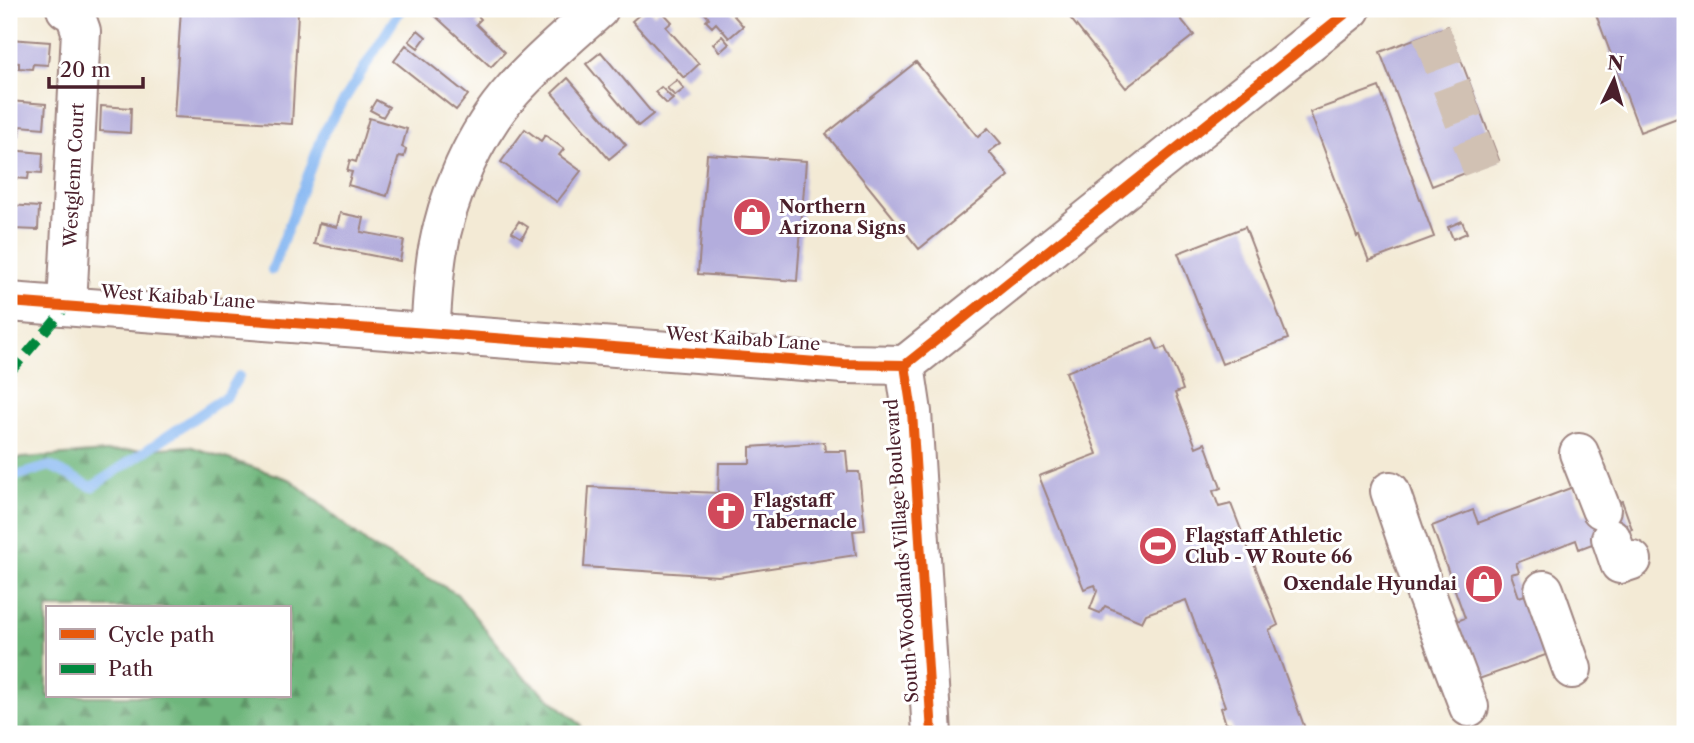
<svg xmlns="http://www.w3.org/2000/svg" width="1694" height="743" font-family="'Libre Caslon Text',serif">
<defs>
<pattern id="forest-firs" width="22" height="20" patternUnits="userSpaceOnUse" patternTransform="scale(1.75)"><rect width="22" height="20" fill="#6eb67b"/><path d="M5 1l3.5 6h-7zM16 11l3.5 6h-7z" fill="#5c9365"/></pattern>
</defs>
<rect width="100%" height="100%" fill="#fff"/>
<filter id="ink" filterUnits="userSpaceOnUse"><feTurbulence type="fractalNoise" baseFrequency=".0143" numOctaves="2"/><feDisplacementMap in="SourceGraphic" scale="14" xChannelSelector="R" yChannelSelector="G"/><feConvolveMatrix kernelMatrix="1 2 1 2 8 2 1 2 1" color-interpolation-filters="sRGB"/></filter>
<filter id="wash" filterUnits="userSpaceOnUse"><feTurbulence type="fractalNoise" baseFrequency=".00686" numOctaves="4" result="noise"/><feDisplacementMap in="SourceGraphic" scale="28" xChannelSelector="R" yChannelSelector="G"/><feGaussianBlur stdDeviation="1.57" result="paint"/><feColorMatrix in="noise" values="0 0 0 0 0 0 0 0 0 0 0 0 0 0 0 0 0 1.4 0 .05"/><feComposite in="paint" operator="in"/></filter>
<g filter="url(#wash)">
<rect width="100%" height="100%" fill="#f3ead5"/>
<!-- forest -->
<path fill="url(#forest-firs)" stroke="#5c6a53" stroke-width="2" fill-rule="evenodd" d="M189 446 291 480 368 544 457 594 520 673 581 725 580 734H9V459ZM47 608H289V696H47Z"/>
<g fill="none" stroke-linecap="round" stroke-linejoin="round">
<!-- stream -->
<path stroke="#86b7f2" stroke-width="10" d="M272 270 324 132 401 9
M9 478 50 466 92 487 227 396 239 376"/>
</g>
<g id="blocks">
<!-- building -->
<path fill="#b3addd" d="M181 9 298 13 292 124 174 117Z
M436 9H460L465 14 471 9 481 19 476 24 505 52 491 67 432 13Z
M646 9H650L654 14 660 9 672 22 666 27 699 64 684 78 632 21Z
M701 9H728L743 26 729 38 716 23 712 27 706 21 709 18Z
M1063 9H1173L1194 35 1126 88Z
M1594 9H1685V115L1640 132Z
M1448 26 1499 160 1432 186 1380 52Z
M418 30 426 37 418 48 409 41Z
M722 36 729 44 720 52 713 44Z
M9 39 50 42 48 65 33 64 32 69 19 68V63L9 62Z
M406 45 468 95 456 110 394 61Z
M601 52 653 114 638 126 586 64Z
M916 62 978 137 988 128 1001 143 989 152 1009 176 919 249 826 134Z
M568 78 626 145 609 159 552 93Z
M677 80 684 89 675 96 667 88Z
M661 87 673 99 667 104 655 92Z
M1379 87 1434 237 1369 261 1359 236 1357 237 1310 112Z
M376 100 389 107 383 117 370 110Z
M9 101 46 104 44 128 20 126 19 136 9 135Z
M101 106 131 108 130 133 100 131Z
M369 118 407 129 402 147 406 149 404 157 399 156 387 196 348 185 352 172 347 171 350 160 356 162Z
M525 129 541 141 545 135 564 149 559 155 581 171 557 202 501 162Z
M9 150 43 153 42 173 29 172 28 179 13 178 14 171H9Z
M707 154 806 161 797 281 698 274Z
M9 205 39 207 38 230 13 229 12 237 9 236Z
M340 213 364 218 361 232 404 240 400 261 314 244 319 223 337 227Z
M519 221 528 227 522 238 512 232Z
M1462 221 1467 233 1453 239 1448 227Z
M1245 227 1288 339 1222 364 1178 253Z
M1153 339 1158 350 1165 347 1179 378 1183 390 1175 393 1196 447 1205 443 1221 488 1213 491 1219 507 1231 504 1278 625 1269 630 1307 734H1235L1230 723 1226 724 1221 708 1225 706 1186 600 1146 614 1142 622 1105 606 1100 613 1090 609 1097 591 1095 585 1084 589 1039 476 1097 454 1066 372Z
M824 442 825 451H846L848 472H859L865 530 853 531 856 555 718 576 584 567 589 487 718 493 719 463H750V447Z
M1573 487 1584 515 1622 501 1632 529 1579 549 1576 540 1516 563 1519 572 1511 574 1519 597 1531 593 1554 652 1479 679 1457 621 1465 618 1432 526 1473 510 1478 523Z"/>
</g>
</g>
<g filter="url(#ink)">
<use href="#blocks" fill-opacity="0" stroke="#9e8480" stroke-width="2"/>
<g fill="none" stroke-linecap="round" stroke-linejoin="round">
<!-- minor-tunnel -->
<path stroke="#d1c1b3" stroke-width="38" stroke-dasharray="38 19" stroke-linecap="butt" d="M1431 32 1482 169"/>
<defs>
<path id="minor" d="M66 9 75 14 81 31 67 306
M9 302 844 364 905 365 1351 9
M430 334C432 307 433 280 437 254 447 196 474 133 513 90 539 61 570 35 599 9
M905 365 912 412 932 734
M1579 453 1601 509
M1390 491 1417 570 1469 707
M1611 538 1620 564 1632 560
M1544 590 1572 669"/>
</defs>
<!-- minor casing -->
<use href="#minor" stroke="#9e8480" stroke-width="42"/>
<!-- minor -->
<use href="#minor" stroke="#fff" stroke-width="38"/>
<!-- quiet -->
<path stroke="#00873e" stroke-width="9" stroke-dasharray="18 9" stroke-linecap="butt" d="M9 374 67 306"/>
<defs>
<path id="cycleway" d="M9 302 844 364 905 365 1351 9
M905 365 912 412 932 734"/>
</defs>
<!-- cycleway casing -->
<use href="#cycleway" stroke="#fff" stroke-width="15"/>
<!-- cycleway -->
<use href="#cycleway" stroke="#e8590c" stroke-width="10"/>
</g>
</g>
<!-- icons -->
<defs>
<symbol id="shop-disc" viewBox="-11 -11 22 22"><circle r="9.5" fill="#d1495b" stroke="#fff"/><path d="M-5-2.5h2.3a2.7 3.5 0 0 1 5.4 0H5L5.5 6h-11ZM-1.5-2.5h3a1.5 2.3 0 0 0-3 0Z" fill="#fff"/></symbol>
<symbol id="church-disc" viewBox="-11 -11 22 22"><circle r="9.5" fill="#d1495b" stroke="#fff"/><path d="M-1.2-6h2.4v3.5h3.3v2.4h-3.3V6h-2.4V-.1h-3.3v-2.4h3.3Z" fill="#fff"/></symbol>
<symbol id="stadium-disc" viewBox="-11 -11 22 22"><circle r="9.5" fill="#d1495b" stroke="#fff"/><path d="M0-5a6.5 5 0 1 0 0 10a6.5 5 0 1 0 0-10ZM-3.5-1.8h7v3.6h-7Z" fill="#fff"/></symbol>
</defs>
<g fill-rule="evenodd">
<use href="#shop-disc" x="730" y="195" width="44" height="44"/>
<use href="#church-disc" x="704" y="489" width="44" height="44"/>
<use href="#stadium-disc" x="1136" y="524" width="44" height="44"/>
<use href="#shop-disc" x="1462" y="562" width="44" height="44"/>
</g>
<g text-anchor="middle" stroke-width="6" stroke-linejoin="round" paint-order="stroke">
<!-- street labels -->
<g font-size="18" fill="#4a1f2b" stroke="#fff">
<text transform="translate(74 175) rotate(-87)" y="6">Westglenn Court</text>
<text transform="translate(178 297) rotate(4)" y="6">West Kaibab Lane</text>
<text transform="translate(743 339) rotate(4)" y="6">West Kaibab Lane</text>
<text transform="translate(902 551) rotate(-94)" y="6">South Woodlands Village Boulevard</text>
</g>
<!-- poi labels -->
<g font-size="18" font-weight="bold" fill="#4a1f2b" stroke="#fff" text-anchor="start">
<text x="779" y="213">Northern<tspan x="779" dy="21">Arizona Signs</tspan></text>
<text x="753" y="507">Flagstaff<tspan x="753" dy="21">Tabernacle</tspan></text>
<text x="1185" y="542">Flagstaff Athletic<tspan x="1185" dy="21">Club - W Route 66</tspan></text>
<text x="1457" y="590" text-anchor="end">Oxendale Hyundai</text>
</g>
</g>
<!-- margin -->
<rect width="1694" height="743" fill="none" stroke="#fff" stroke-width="35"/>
<!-- legend -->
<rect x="46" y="606" width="245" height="91" fill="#ffffff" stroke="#b7a5aa" stroke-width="2"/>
<rect x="60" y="629" width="35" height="10" fill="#e8590c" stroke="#b7a5aa" stroke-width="2"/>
<text x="108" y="642" font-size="21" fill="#4a1f2b">Cycle path</text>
<rect x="60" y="664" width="35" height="10" fill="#00873e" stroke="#b7a5aa" stroke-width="2"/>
<text x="108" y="676" font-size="21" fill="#4a1f2b">Path</text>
<!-- north arrow -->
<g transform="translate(1614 80) rotate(5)" stroke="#ffffff" stroke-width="5" paint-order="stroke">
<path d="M0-5L12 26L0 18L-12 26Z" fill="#4a1f2b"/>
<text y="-10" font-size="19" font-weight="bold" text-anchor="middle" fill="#4a1f2b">N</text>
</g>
<!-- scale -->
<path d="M49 77v10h94v-10" fill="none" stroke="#4a1f2b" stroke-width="3.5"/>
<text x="60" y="77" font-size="21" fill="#4a1f2b" stroke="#ffffff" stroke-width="5" paint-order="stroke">20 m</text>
</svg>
